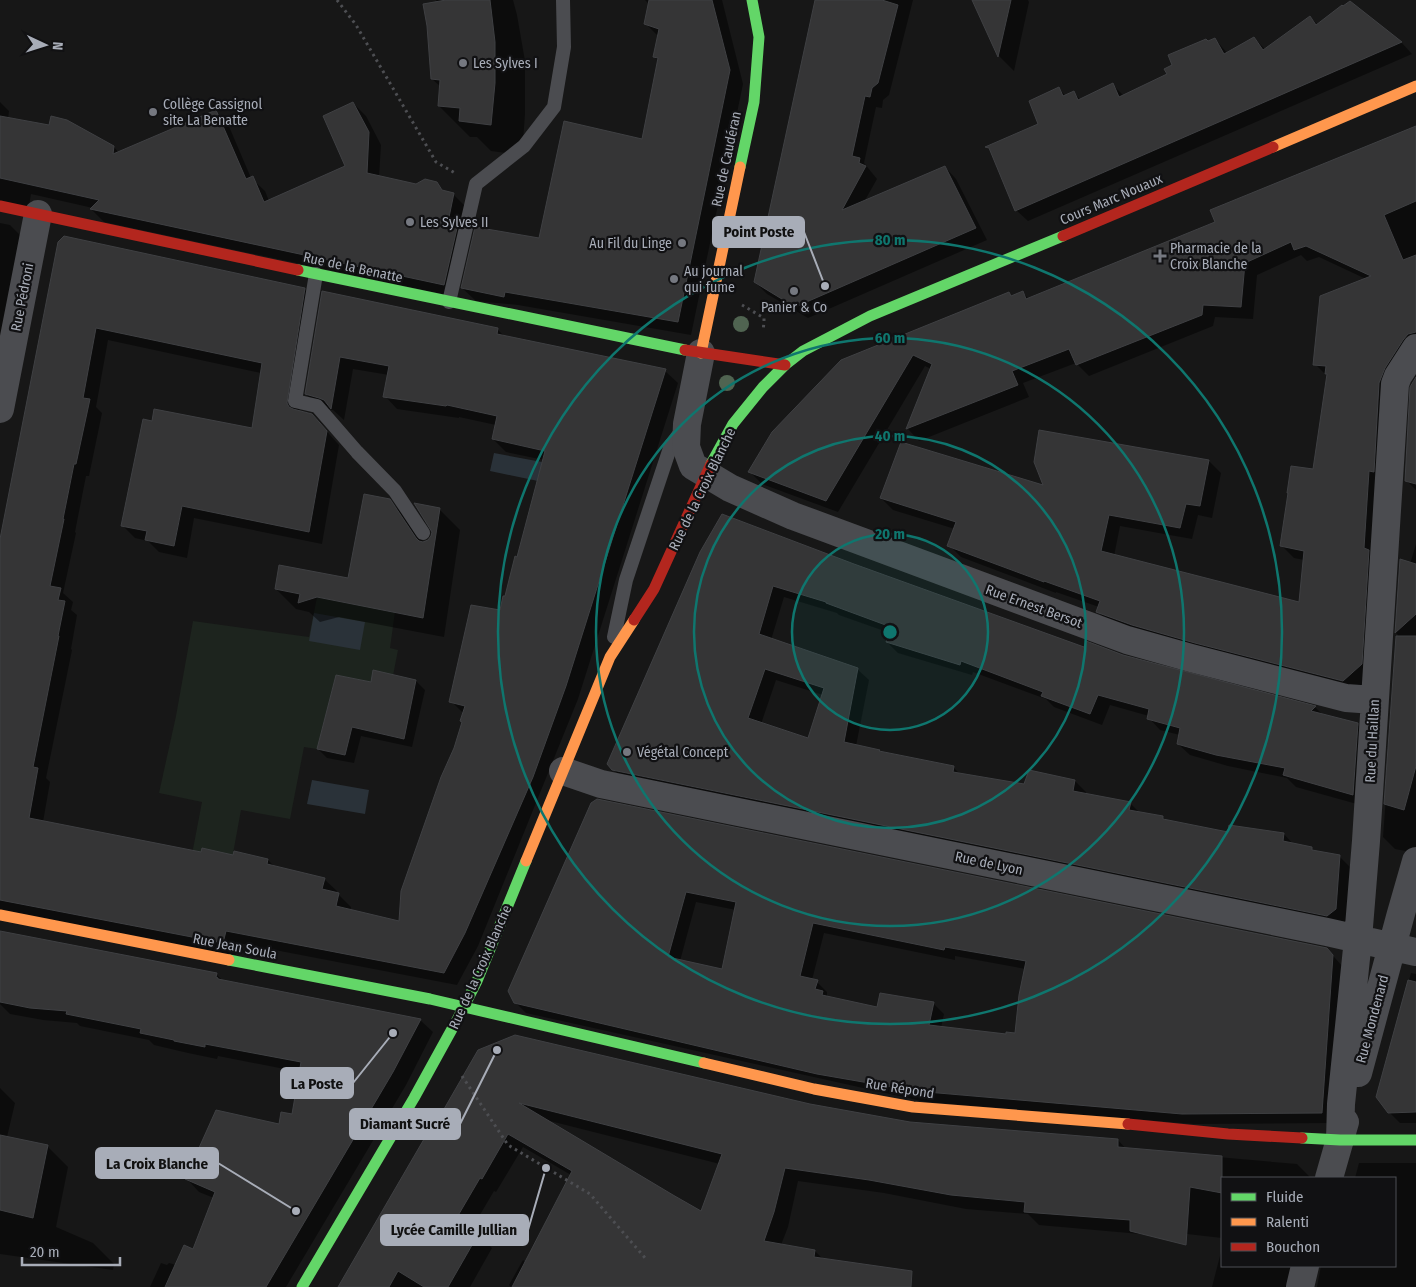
<svg xmlns="http://www.w3.org/2000/svg" width="1416" height="1287" font-family="'Fira Sans Condensed',sans-serif">
<rect width="100%" height="100%" fill="#171717"/>
<!-- green -->
<path fill="#1d241e" d="M317 597 395 612 390 648 398 650 391 686 336 675 317 749 304 747 290 819 241 810 219 930 179 922 202 802 159 793 176 716 193 621 309 637Z"/>
<!-- water -->
<path fill="#2a3239" d="M494 453 542 462 538 481 490 471Z
M314 613 365 622 360 650 309 641Z
M312 780 369 790 365 814 307 804Z"/>
<!-- shadow -->
<path fill="#0007" fill-rule="evenodd" d="M436 0H513L517 15 525 61V114L522 155 491 151 477 137H470L439 106 441 87 432 79 428 26 437 3Z
M645 0H722L743 84 691 335 518 305 476 301 462 288 540 240 643 140 659 61 654 57 659 37 646 24 650 5Z
M816 0H913L889 95 883 100 882 108 876 107 864 163 877 179 864 202 945 167 956 179 987 240 808 318 767 294 755 282Z
M977 0H1028L1029 2 1014 71 999 56 975 5Z
M1350 3 1402 43 1412 54 1028 221 1016 210 992 152 987 147 1040 125 1059 89 1066 96 1074 93 1081 100 1113 85 1124 96 1168 75 1209 43 1215 39 1228 54 1254 38 1265 49 1310 17 1318 25Z
M0 102 9 111 8 119 114 147 119 153 215 112 228 124 251 178 265 191 269 201 347 166 353 103 366 116 381 145 379 177 417 185 436 183 445 192 453 194 466 207 456 297 104 222 91 209 93 208 31 194 29 206 0 210Z
M1416 128V350L1397 380 1364 685 1356 693 1109 623 1097 611 1099 607 1056 592V593L961 557 949 545 955 529 893 510 881 498 1045 487 1209 461 1221 473 1212 518 1198 515 1192 539 1120 526 1114 556 1300 603 1304 560 1294 558 1282 546 1314 471 1327 376 1315 364 1366 279 1319 257 1307 261 1301 255 1257 275 1253 319 1215 317 1213 326 1089 376 1076 363 1023 383 1029 397 919 441 908 429 931 369 925 366 838 512 762 484 750 472 773 433 1012 297 1022 292 1029 299 1216 223Z
M0 223 10 225 23 238 0 361Z
M59 243 304 289 317 301 299 412 312 415 339 445 322 544 194 518 187 558 159 552 148 541 135 538 123 526 153 422 253 430 261 373 108 340 96 407 102 413 89 476H86L75 532 76 533 63 593 73 602 71 610 77 615 71 649 72 650 46 778 50 782 43 822 202 854 268 860 275 867 324 879 337 891 336 894H338L351 907 350 911 400 923 463 723 464 714 451 701 501 612 518 559 544 460 506 452 493 439 496 425 459 417V418L397 409 385 396 389 375 353 369 344 420 333 410 319 407 306 394 323 293 497 329 505 337 665 371 678 383 578 699 478 946 457 985 238 943 236 955 0 919V546Z
M1416 381V490L1406 480Z
M389 500 410 521 424 543 429 541 432 537 439 509 460 530 444 637 339 617 320 622 309 612 296 609 276 589 349 580Z
M1416 544V853L1395 849 1383 837 1398 635 1396 633 1400 579 1410 564Z
M701 552 854 565 1084 649 1122 656 1316 708 1323 715 1357 724 1369 736 1364 806 1296 787 1287 778 1228 766 1190 755 1178 744 1180 735 1160 730 1149 718V716L1110 705 1102 725 1054 707 1046 699 973 672 972 675 898 653 887 642 890 633 839 615 837 613 784 597 771 640 857 669 869 680 856 746 879 751 881 753 954 768 961 775 1025 785 1075 781 1086 792V795L1130 803 1140 813 1163 817 1167 821 1229 833 1284 834 1294 845 1312 849 1315 851 1340 857 1351 868 1347 921 1339 927 625 781 613 769ZM776 680 823 695 809 740 761 724Z
M416 681 425 690 412 747 361 736 354 763 327 758 318 749 372 683Z
M597 800 1327 949 1343 967 1332 1123 1194 1124 926 1102 526 1013 515 1002ZM696 902 736 910 723 971 680 961ZM824 933 955 960V956L1026 969 1016 1035H1007L941 1028 944 1014 933 1003 878 1009 829 998 827 996V992L817 982 812 980Z
M0 932 216 974 224 982 420 1020 433 1032 406 1085 286 1287H150L161 1263 167 1265 169 1263 176 1265 194 1250 214 1198 199 1192 187 1179 280 1125 293 1116 300 1072 218 1056 217 1059 188 1053 154 1045 149 1040 80 1026 77 1023 43 1020 10 1014 0 1004Z
M1411 973 1416 974V1123H1400L1389 1112 1378 1096Z
M479 1051 810 1105 910 1124 1118 1140 1126 1149 1297 1164 1311 1178H1222V1238L1152 1230 1151 1235 1039 1225 1028 1214 966 1209 884 1193 798 1181 788 1227 781 1245 815 1251 824 1260 887 1287H511L509 1285 523 1260 526 1263 571 1175 523 1147 496 1192 494 1191 471 1230 478 1234 492 1248 470 1287H339ZM546 1120 720 1164 701 1213Z
M0 1088 15 1103 7 1137 47 1146 68 1167 56 1227 93 1243 114 1264 113 1270 0 1254Z
M1359 1163H1416V1287H1317L1321 1266H1395V1178H1355Z
M1222 1248V1266H1313L1301 1287H1212Z"/>
<!-- building -->
<path fill="#353536" stroke="#3f4043" fill-rule="evenodd" d="M446 0H490L495 42V83L491 125 459 121 460 108 438 106 440 80 431 79 427 26 423 4Z
M649 0H712L730 70 678 322 505 292 504 297 461 288 475 227 539 238 564 121 642 139 658 58 653 57 659 29 644 24Z
M815 0H882L898 5 878 83 872 88 870 97 865 96 852 156 860 158 859 163 866 166 842 210 945 166 976 228 795 307 754 282Z
M972 0H1011L998 57Z
M1350 1 1402 42 1015 211 989 148 985 147 1038 124 1029 101 1059 87 1063 96 1074 91 1078 100 1113 83 1119 97 1167 74 1164 69 1172 65 1168 55 1206 39 1208 41 1215 38 1224 54 1254 37 1263 50 1310 16 1316 25 1342 5 1343 6Z
M353 102 369 132 367 173 416 184 425 179 437 182 442 190 454 193 448 222 458 224 444 285 90 209 99 200 0 178V116L49 125 51 116 67 120 114 146 113 154 216 110 246 179 253 176 264 202 345 166 323 116Z
M1416 126V201L1384 215 1403 260 1416 255V332L1408 334 1403 340 1385 368 1379 383 1374 472 1369 471 1364 548 1369 550 1362 664 1343 681 1195 643 1132 625 1096 612 1100 601 1044 581V582L947 546 956 522 880 498 901 442 1043 485 1034 462 1039 430 1209 460 1200 506 1186 504 1180 528 1109 515 1101 551 1299 602 1304 551 1280 546 1288 493H1287L1291 466 1313 469 1327 374H1325L1326 366 1313 365 1320 296 1371 276 1306 246 1294 250 1291 242 1245 263 1241 307 1203 305 1202 315 1076 365 1069 349 1012 371 1018 385 906 429 932 364 913 355 826 501 748 472 772 432 841 360 1009 292 1011 296 1023 291 1026 299 1215 222 1210 210Z
M64 236 305 288 287 403 289 407 293 409 312 414 327 431 309 532 182 506 174 546 145 540 147 531 121 526 143 419 152 421 154 409 252 428 262 363 96 328 83 398 90 399 76 464H74L63 519H64L50 586 61 588 58 600 65 601 58 636H59L33 767 38 768 29 818 201 852 202 848 233 855 234 851 268 859 267 864 325 878 322 889 339 893 336 906 399 921 401 891 441 777 454 748 462 722 460 721 465 706 449 702 471 605 500 610 503 596H505L515 556 517 557 545 451 492 439 497 416 447 405 446 406 383 397 389 366 340 357 331 409 324 400 319 398 305 394 322 291 498 328 497 334 666 369 566 686 533 777 465 933 444 973 226 931 223 943 0 900V539L58 242Z
M1416 377V484L1405 481 1410 387Z
M364 494 390 499 416 538 419 541 423 542 428 540 431 536 432 532 414 503 440 508 423 618 317 597 298 603 300 594 275 589 279 565 348 578Z
M722 514 854 564 1084 647 1086 641 1123 655 1316 706 1311 711 1358 723 1353 795 1283 775 1285 768 1216 755 1177 744 1180 728 1147 719 1149 709 1098 695 1090 714 1041 696 1043 692 961 661 960 665 886 642 891 627 826 603V602L773 586 759 634 858 668 844 742 880 750 879 751 954 766 953 772 1024 784 1029 770 1075 780 1073 791 1131 802 1129 810 1163 816V819L1228 832 1229 825 1284 833 1283 841 1312 847V850L1340 855 1336 909 1327 916 612 770 607 764 700 552ZM765 669 824 688 808 738 748 718Z
M1400 559 1416 564V614L1395 633Z
M1396 636H1416V766L1404 810 1384 804Z
M373 670 416 680 404 739 352 727 345 755 317 749 336 675 371 682Z
M597 799 1327 948 1333 955 1322 1113 1182 1114 915 1091 817 1074 514 1003 508 991 591 803ZM686 892 736 902 722 969 668 957ZM813 923 944 950 945 947 1026 961 1019 995 1015 1033 1006 1032V1034L929 1025 934 1002 880 993 877 1007 822 995 823 991 815 989 818 980 800 976Z
M0 931 217 973 216 977 218 978V979L421 1019 393 1072 266 1287H165L184 1245 193 1249 215 1192 185 1179 216 1110 279 1124 281 1112 292 1114 301 1062 205 1044V1047L174 1041V1040L140 1033 141 1029 66 1014 67 1011 30 1008 0 1002Z
M1408 980 1416 982V1112L1388 1113 1376 1097Z
M515 1035 810 1104 910 1122 1118 1139V1147L1222 1156V1193L1190 1187 1186 1245 1130 1231V1220L1024 1212 1025 1202 951 1195 869 1180 785 1168 774 1212 764 1241 815 1250 814 1257 912 1271 911 1287H512L572 1171 508 1134 482 1179 480 1178 456 1219 479 1233 448 1287H424L398 1271 389 1287H338L438 1115 440 1116 478 1050ZM519 1103 722 1154 701 1211 673 1195Z
M0 1135 48 1145 33 1218 0 1210Z"/>
<g fill="none" stroke-linecap="round" stroke-linejoin="round">
<!-- path -->
<path stroke="#4d4e52" stroke-width="3" stroke-dasharray="2.5 4" stroke-linecap="butt" d="M337 0 356 25 436 162 455 173
M742 305 764 318V322L763 331
M462 1076 508 1145 590 1194 646 1259"/>
<!-- lane -->
<path stroke="#4b4c50" stroke-width="14" d="M316 274 295 401 317 406 357 452 395 491 423 533
M449 302 476 184 524 146 554 107 564 47 563 0
M614 637 626 580 671 445 683 429"/>
<!-- street -->
<path stroke="#4b4c50" stroke-width="28" d="M701 353 687 424 686 447 693 466 730 488 793 516 1127 640 1191 658 1346 698 1374 700
M0 409 38 214
M563 771 601 784 1327 932 1416 952
M1358 1073 1400 917 1416 861
M1340 1140 1341 1104 1358 939 1366 841 1395 384 1398 376 1416 348
M1329 1178 1345 1122
M1300 1287 1305 1266"/>
<!-- fast -->
<path stroke="#63d668" stroke-width="11" d="M740 167 754 102 759 37 752 0
M298 270 685 350
M711 464 733 424 763 387 785 365 803 351 870 316 1063 236
M229 960 430 999 704 1063
M1302 1138 1340 1140H1416
M302 1287 414 1098 457 1020 477 981 526 861"/>
<!-- slow -->
<path stroke="#ff974d" stroke-width="11" d="M1273 147 1416 86
M701 353 740 167
M526 861 610 657 634 620
M0 915 229 960
M704 1063 814 1089 913 1107 1128 1124"/>
<!-- jam -->
<path stroke="#b3261e" stroke-width="11" d="M0 206 298 270
M1063 236 1273 147
M685 350 785 365
M634 620 654 589 711 464
M1128 1124 1228 1134 1302 1138"/>
</g>
<!-- trees -->
<g fill="#506451">
<circle cx="741" cy="324" r="8"/>
<circle cx="727" cy="383" r="8"/>
</g>
<!-- distance rings -->
<circle cx="890" cy="632" r="98" fill="#0f766e" fill-opacity=".12"/>
<g fill="none" stroke="#0f766e" stroke-width="2.5">
<circle cx="890" cy="632" r="98"/>
<circle cx="890" cy="632" r="196"/>
<circle cx="890" cy="632" r="294"/>
<circle cx="890" cy="632" r="392"/>
</g>
<!-- markers -->
<g fill="#757880" stroke="#111113" stroke-width="2">
<circle cx="463" cy="63" r="5"/>
<circle cx="153" cy="112" r="5"/>
<circle cx="410" cy="222" r="5"/>
<circle cx="682" cy="243" r="5"/>
<path d="M1157.5 248.5h5v5h5v5h-5v5h-5v-5h-5v-5h5z"/>
<circle cx="674" cy="279" r="5"/>
<circle cx="794" cy="291" r="5"/>
<circle cx="627" cy="752" r="5"/>
</g>
<g text-anchor="middle" stroke-width="4.5" stroke-linejoin="round" paint-order="stroke">
<!-- poi labels -->
<g font-size="14" fill="#a8adb8" stroke="#111113" text-anchor="start">
<text x="473" y="68">Les Sylves I</text>
<text x="163" y="109">Collège Cassignol<tspan x="163" dy="16">site La Benatte</tspan></text>
<text x="420" y="227">Les Sylves II</text>
<text x="672" y="248" text-anchor="end">Au Fil du Linge</text>
<text x="1170" y="253">Pharmacie de la<tspan x="1170" dy="16">Croix Blanche</tspan></text>
<text x="684" y="276">Au journal<tspan x="684" dy="16">qui fume</tspan></text>
<text x="794" y="312" text-anchor="middle">Panier &amp; Co</text>
<text x="637" y="757">Végétal Concept</text>
</g>
<!-- street labels -->
<g font-size="14" fill="#a8adb8" stroke="#111113">
<text transform="translate(726 159) rotate(-78)" y="5">Rue de Caudéran</text>
<text transform="translate(1111 199) rotate(-23)" y="5">Cours Marc Nouaux</text>
<text transform="translate(353 267) rotate(12)" y="5">Rue de la Benatte</text>
<text transform="translate(22 297) rotate(-79)" y="5">Rue Pédroni</text>
<text transform="translate(702 489) rotate(-64)" y="5">Rue de la Croix Blanche</text>
<text transform="translate(1034 606) rotate(20)" y="5">Rue Ernest Bersot</text>
<text transform="translate(1372 741) rotate(-87)" y="5">Rue du Haillan</text>
<text transform="translate(989 863) rotate(12)" y="5">Rue de Lyon</text>
<text transform="translate(235 946) rotate(11)" y="5">Rue Jean Soula</text>
<text transform="translate(480 967) rotate(-66)" y="5">Rue de la Croix Blanche</text>
<text transform="translate(1372 1019) rotate(-75)" y="5">Rue Mondenard</text>
<text transform="translate(900 1088) rotate(9)" y="5">Rue Répond</text>
</g>
</g>
<circle cx="890" cy="632" r="8" fill="#0f766e" stroke="#111113" stroke-width="2.5"/>
<g font-size="15" text-anchor="middle" font-weight="bold" fill="#0f766e" stroke="#111113" stroke-width="4.5" stroke-linejoin="round" paint-order="stroke">
<text x="890" y="245">80 m</text>
<text x="890" y="343">60 m</text>
<text x="890" y="441">40 m</text>
<text x="890" y="539">20 m</text>
</g>
<!-- callouts -->
<path fill="none" stroke="#a8adb8" stroke-width="2" d="M825 286L804 232M393 1033L353 1083M497 1050L460 1124M296 1211L218 1163M546 1168L528 1230"/>
<g fill="#a8adb8" stroke="#111113" stroke-width="2">
<circle cx="825" cy="286" r="5"/>
<circle cx="393" cy="1033" r="5"/>
<circle cx="497" cy="1050" r="5"/>
<circle cx="296" cy="1211" r="5"/>
<circle cx="546" cy="1168" r="5"/>
</g>
<g fill="#a8adb8" stroke="#a8adb8" stroke-width="2">
<rect x="713" y="217" width="91" height="30" rx="5"/>
<rect x="281" y="1068" width="72" height="30" rx="5"/>
<rect x="350" y="1109" width="110" height="30" rx="5"/>
<rect x="96" y="1148" width="122" height="30" rx="5"/>
<rect x="381" y="1215" width="147" height="30" rx="5"/>
</g>
<g font-size="15" text-anchor="middle" font-weight="bold" fill="#111">
<text x="759" y="237">Point Poste</text>
<text x="317" y="1089">La Poste</text>
<text x="405" y="1129">Diamant Sucré</text>
<text x="157" y="1169">La Croix Blanche</text>
<text x="454" y="1235">Lycée Camille Jullian</text>
</g>
<!-- legend -->
<rect x="1221" y="1177" width="175" height="90" fill="#111113" stroke="#4d4f55"/>
<rect x="1231" y="1193" width="25" height="8" fill="#63d668" stroke="#4d4f55"/>
<text x="1266" y="1202" font-size="15" fill="#a8adb8">Fluide</text>
<rect x="1231" y="1218" width="25" height="8" fill="#ff974d" stroke="#4d4f55"/>
<text x="1266" y="1227" font-size="15" fill="#a8adb8">Ralenti</text>
<rect x="1231" y="1243" width="25" height="8" fill="#b3261e" stroke="#4d4f55"/>
<text x="1266" y="1252" font-size="15" fill="#a8adb8">Bouchon</text>
<!-- north arrow -->
<g transform="translate(45 45) rotate(94)" stroke="#111113" stroke-width="4" paint-order="stroke">
<path d="M0-4L9 19L0 12L-9 19Z" fill="#a8adb8"/>
<text y="-8" font-size="14" font-weight="bold" text-anchor="middle" fill="#a8adb8">N</text>
</g>
<!-- scale -->
<path d="M22 1257v8h98v-8" fill="none" stroke="#a8adb8" stroke-width="2.5"/>
<text x="30" y="1257" font-size="15" fill="#a8adb8" stroke="#111113" stroke-width="4" paint-order="stroke">20 m</text>
</svg>
